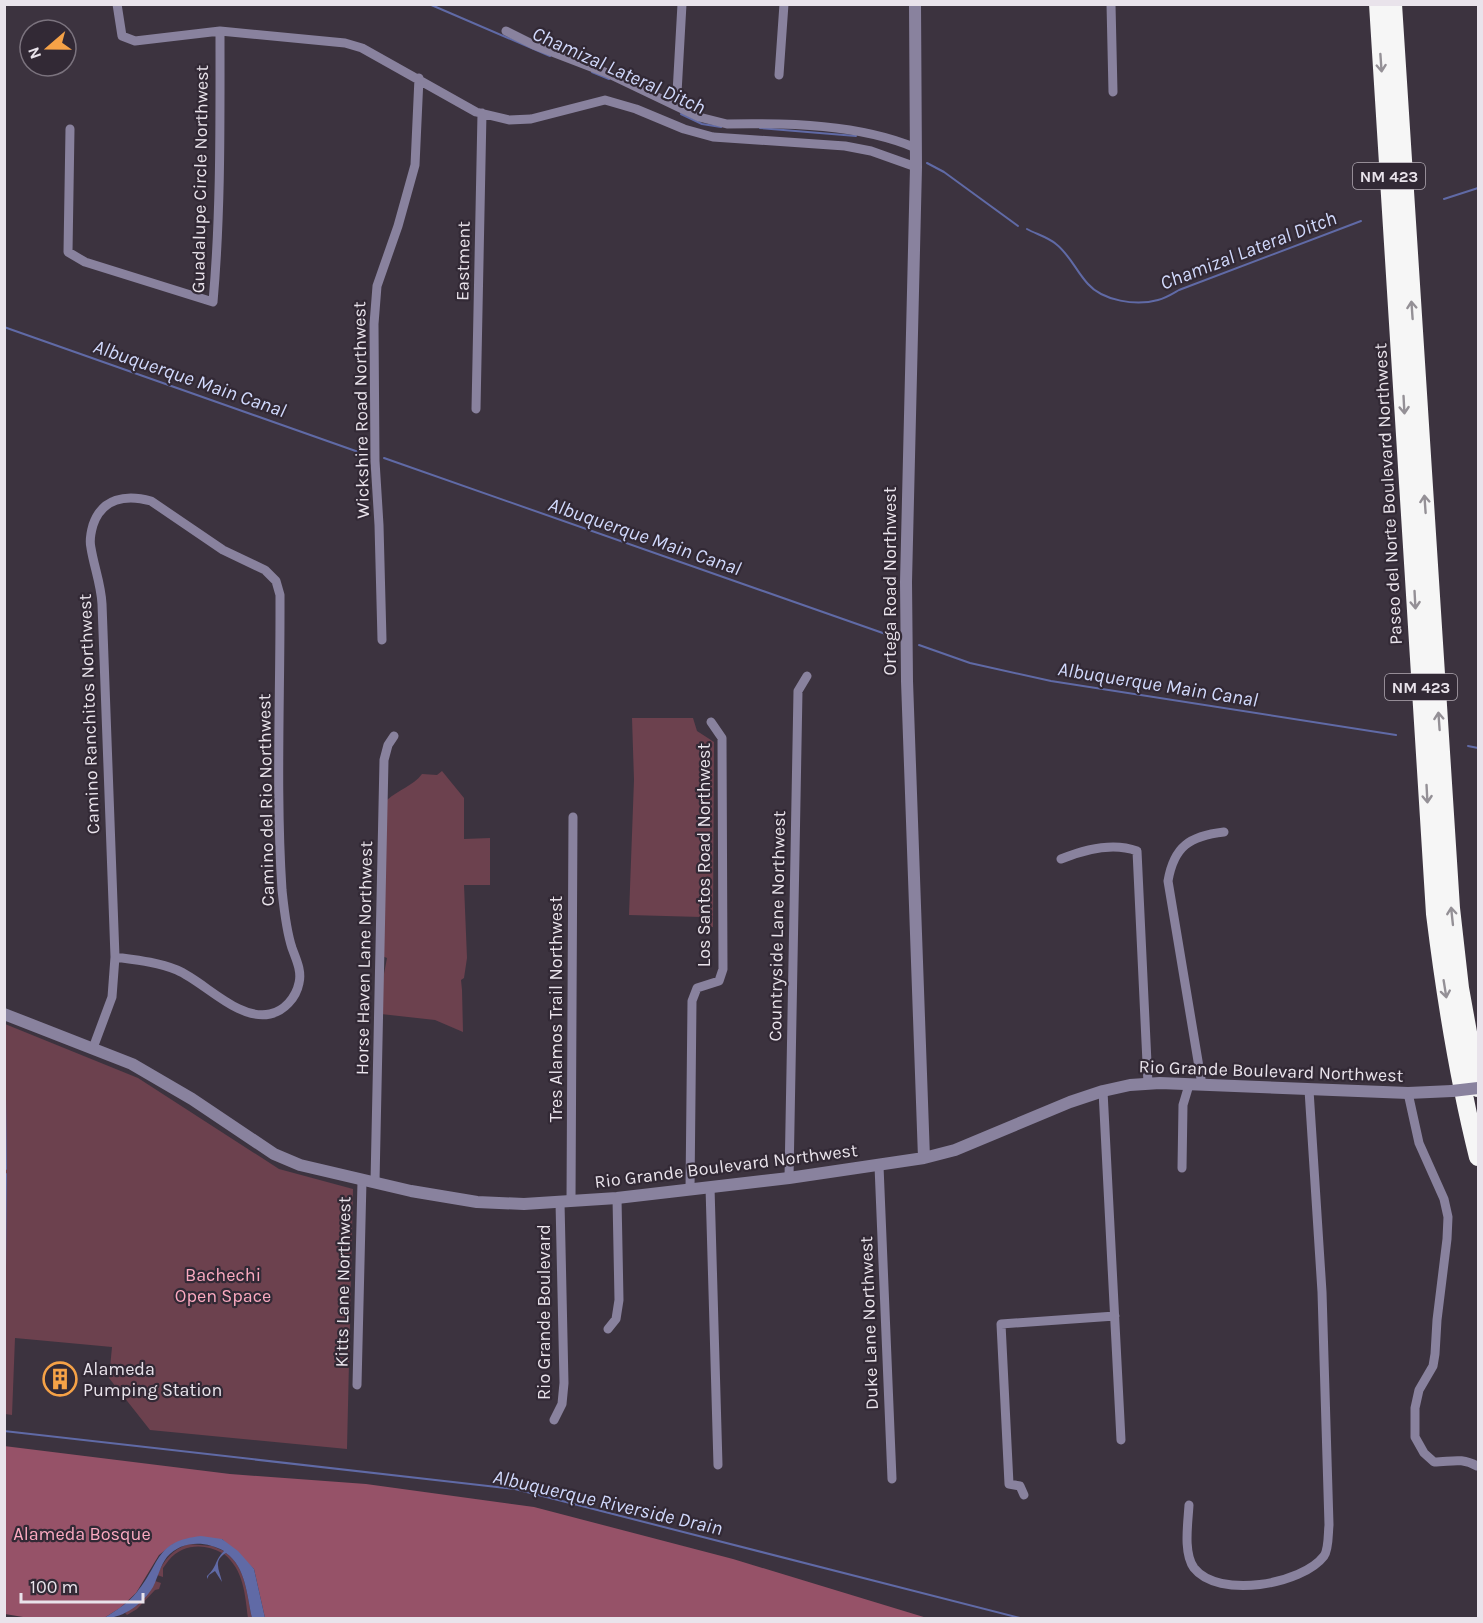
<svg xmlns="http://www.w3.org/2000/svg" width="1483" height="1623" font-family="Karla,sans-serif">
<rect width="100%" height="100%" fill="#3c333f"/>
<!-- green -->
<path fill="#6c414e" d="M632 718H693L697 731 714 742 713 927H702L701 917 629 915 634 780Z
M442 771 464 798V839L490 838V885H464L467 958 464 978 461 980 462 990 463 1032 435 1020 381 1014 383 979 387 958 382 956 387 800C398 790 413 786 422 774L437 775Z
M5 1024 138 1078 279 1169 353 1189 347 1449 150 1430 109 1378 112 1347 15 1338 12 1415 5 1414Z
M188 1544 212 1546 224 1551 222 1553C205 1543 182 1544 169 1560 168 1561 164 1567 163 1568 163 1571 163 1574 163 1577L157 1575C164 1560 172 1550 188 1544Z
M226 1553C246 1567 247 1596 252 1618H248C245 1595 244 1570 224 1554Z
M155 1581 161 1583 159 1589 155 1590 137 1609 127 1615 125 1613 144 1599Z"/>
<!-- forest -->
<path fill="#965268" d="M4 1446 230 1474 366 1484 534 1507 733 1559 927 1618H265L254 1569 222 1539 173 1544 159 1555 136 1593 120 1608 104 1618H29L5 1614Z"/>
<!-- water -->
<path fill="#606aa6" d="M201 1536 222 1539 238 1551 254 1569 265 1618H252C247 1596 246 1567 226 1553 212 1561 220 1571 222 1582L215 1571 209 1575 207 1579V1576C218 1566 214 1561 224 1551 206 1541 182 1540 167 1557 160 1566 158 1577 153 1587 143 1604 122 1619 104 1618 116 1611 128 1603 137 1592 161 1563 155 1541 201 1536Z"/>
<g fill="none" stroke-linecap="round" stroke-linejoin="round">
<!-- stream -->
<path stroke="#606aa6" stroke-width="2" d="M429 4 550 56
M592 72 609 79
M681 114 702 124 721 127
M760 128 856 136
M927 163 944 172 1018 226
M1444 199 1478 188
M1027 229C1036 234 1048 237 1056 244 1070 255 1076 271 1088 284 1103 301 1136 306 1158 300 1166 298 1172 294 1179 290L1361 221
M4 327 367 455
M384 458 897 638
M919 645 970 663 1051 681 1396 735
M1468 746 1478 748
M4 1026 6 1169
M4 1365 6 1174
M4 1431 515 1489 1020 1618"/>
<!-- minor -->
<path stroke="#89829e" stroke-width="9" d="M117 4 122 36 135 41 220 31 345 43 362 48 476 112 509 120 531 119 605 100 636 109 684 129 713 137 845 146 871 151 916 167
M1111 4 1113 92
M506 31 534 45 607 73 699 117 727 124C789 123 859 124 916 148
M779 75 784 4
M677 93 682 4
M70 129 68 252 85 262 213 302C221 212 220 121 220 31
M476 409 482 113
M382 640 379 525 375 461 374 324 377 286 398 226 415 165 419 78
M1061 859C1083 850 1113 842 1137 851L1148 1084
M93 1048 112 997 115 957 102 604C101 584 94 567 91 548 89 540 91 532 93 525 102 498 126 494 151 501L223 550 265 570 276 581 280 595V612C280 704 276 798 282 890 284 909 286 930 292 948 296 959 302 971 299 983 296 998 284 1011 270 1014 238 1021 205 982 177 970 157 962 137 960 115 957
M1202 1085 1168 881C1174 846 1190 836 1224 832
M1103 1091 1121 1440
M1408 1093 1419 1143 1444 1199 1448 1217 1447 1239 1437 1320 1435 1354 1433 1366 1419 1390 1415 1408V1437L1424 1453 1434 1462C1451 1462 1461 1457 1477 1466
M879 1166 892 1479
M1182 1168 1183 1105 1189 1085
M789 1178 798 691 807 676
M375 1182 384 760 388 745 394 736
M710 1187 718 1465
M690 1190 692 1001 697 988 719 981 723 969 722 738 711 722
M571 1201 573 817
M608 1329 616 1319 619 1300 617 1198
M357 1385 362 1181
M554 1420 562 1404 564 1383 560 1202
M1024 1495 1020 1486 1009 1484 1001 1324 1115 1316
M1189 1505C1188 1523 1183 1553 1194 1568 1218 1599 1302 1585 1324 1556 1329 1549 1328 1533 1329 1525L1322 1292 1309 1090"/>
<!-- tertiary -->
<path stroke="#89829e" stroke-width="12" d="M915 4 916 167 906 582 907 681 924 1158
M4 1014 132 1064 192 1099 274 1154 300 1165 411 1191 477 1202 524 1204 617 1198 789 1178 924 1158 955 1150 1070 1102 1103 1091 1130 1085 1160 1083 1408 1093 1452 1091"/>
<!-- motorway -->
<path stroke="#f6f6f6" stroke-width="18" d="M1378 4 1435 914C1445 995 1458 1077 1478 1157
M1393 4 1451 908 1460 988 1478 1088"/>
<!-- tertiary-bridge -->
<path stroke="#89829e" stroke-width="12" d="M1452 1091 1478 1088"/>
</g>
<!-- one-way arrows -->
<defs><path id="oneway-shaft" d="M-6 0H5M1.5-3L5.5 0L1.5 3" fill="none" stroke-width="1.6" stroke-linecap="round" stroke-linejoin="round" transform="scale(1.5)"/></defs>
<g stroke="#949096">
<use href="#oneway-shaft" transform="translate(1381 63) rotate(86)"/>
<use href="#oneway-shaft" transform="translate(1412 310) rotate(-94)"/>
<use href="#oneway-shaft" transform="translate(1404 405) rotate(87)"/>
<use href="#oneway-shaft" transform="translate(1425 504) rotate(-94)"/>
<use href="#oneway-shaft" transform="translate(1415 600) rotate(87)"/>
<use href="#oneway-shaft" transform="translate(1439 721) rotate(-94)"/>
<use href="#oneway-shaft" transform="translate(1427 794) rotate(87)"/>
<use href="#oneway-shaft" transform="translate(1452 916) rotate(-96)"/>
<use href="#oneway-shaft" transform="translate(1445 989) rotate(81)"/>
</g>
<!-- icons -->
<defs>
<symbol id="building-ring" viewBox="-11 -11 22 22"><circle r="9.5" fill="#322935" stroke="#f6a247" stroke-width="1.5"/><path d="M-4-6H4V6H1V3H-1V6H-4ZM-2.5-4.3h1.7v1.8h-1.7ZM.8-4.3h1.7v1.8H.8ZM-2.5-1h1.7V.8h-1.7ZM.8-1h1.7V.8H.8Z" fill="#f6a247"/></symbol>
</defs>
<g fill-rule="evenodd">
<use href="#building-ring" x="41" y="1360" width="38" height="38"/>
</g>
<g text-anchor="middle" stroke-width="4.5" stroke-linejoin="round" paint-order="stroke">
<!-- shield labels -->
<g fill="#322935" stroke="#b2abb4" stroke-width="1.5">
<rect x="1353" y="163" width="72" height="26" rx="4.5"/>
<rect x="1385" y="674" width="72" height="26" rx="4.5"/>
</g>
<g font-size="16" font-weight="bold" fill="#e9e3eb">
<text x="1389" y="182">NM 423</text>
<text x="1421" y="693">NM 423</text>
</g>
<!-- street labels -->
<g font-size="18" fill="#e9e3eb" stroke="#322935">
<text transform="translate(200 179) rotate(-89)" y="6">Guadalupe Circle Northwest</text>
<text transform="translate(463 261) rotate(-89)" y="6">Eastment</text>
<text transform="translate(361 410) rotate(-91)" y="6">Wickshire Road Northwest</text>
<text transform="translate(1388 494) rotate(-93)" y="6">Paseo del Norte Boulevard Northwest</text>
<text transform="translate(890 581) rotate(-90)" y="6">Ortega Road Northwest</text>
<text transform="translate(89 714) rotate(-92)" y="6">Camino Ranchitos Northwest</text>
<text transform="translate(266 800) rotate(-91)" y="6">Camino del Rio Northwest</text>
<text transform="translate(704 855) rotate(-90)" y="6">Los Santos Road Northwest</text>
<text transform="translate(777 926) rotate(-89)" y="6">Countryside Lane Northwest</text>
<text transform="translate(364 958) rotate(-89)" y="6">Horse Haven Lane Northwest</text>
<text transform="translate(556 1009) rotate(-90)" y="6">Tres Alamos Trail Northwest</text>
<text transform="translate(1271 1071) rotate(2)" y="6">Rio Grande Boulevard Northwest</text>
<text transform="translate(726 1166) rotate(-7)" y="6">Rio Grande Boulevard Northwest</text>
<text transform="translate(343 1282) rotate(-89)" y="6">Kitts Lane Northwest</text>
<text transform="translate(544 1312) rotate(-90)" y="6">Rio Grande Boulevard</text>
<text transform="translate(869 1323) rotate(-92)" y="6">Duke Lane Northwest</text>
</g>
<!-- park labels -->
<g font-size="18" fill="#fbaac1" stroke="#322935">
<text x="223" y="1281">Bachechi<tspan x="223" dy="21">Open Space</tspan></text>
<text x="82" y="1540">Alameda Bosque</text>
</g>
<!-- poi labels -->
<g font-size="18" fill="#e9e3eb" stroke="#322935" text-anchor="start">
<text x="83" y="1375">Alameda<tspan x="83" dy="21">Pumping Station</tspan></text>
</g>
<!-- water labels -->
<g font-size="20" font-style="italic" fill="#d1d9fc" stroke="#322935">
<text transform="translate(619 70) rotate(24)" y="7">Chamizal Lateral Ditch</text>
<text transform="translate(1248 250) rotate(-21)" y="7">Chamizal Lateral Ditch</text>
<text transform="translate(190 378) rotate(19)" y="7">Albuquerque Main Canal</text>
<text transform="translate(645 536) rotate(19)" y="7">Albuquerque Main Canal</text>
<text transform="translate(1158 684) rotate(9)" y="7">Albuquerque Main Canal</text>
<text transform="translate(608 1502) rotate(13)" y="7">Albuquerque Riverside Drain</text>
</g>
</g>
<!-- border -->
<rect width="1483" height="1623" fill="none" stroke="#e9e3eb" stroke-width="12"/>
<!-- north arrow -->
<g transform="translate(48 48) rotate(250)"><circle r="28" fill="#322935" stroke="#7b737e" stroke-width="1.5"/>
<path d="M0-4.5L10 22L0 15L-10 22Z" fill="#f6a247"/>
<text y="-9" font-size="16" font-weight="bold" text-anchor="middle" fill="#e9e3eb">N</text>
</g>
<!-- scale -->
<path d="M21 1593v9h122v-9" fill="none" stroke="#e9e3eb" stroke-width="3"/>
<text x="30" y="1593" font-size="18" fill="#e9e3eb" stroke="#322935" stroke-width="4.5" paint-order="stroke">100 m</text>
</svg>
